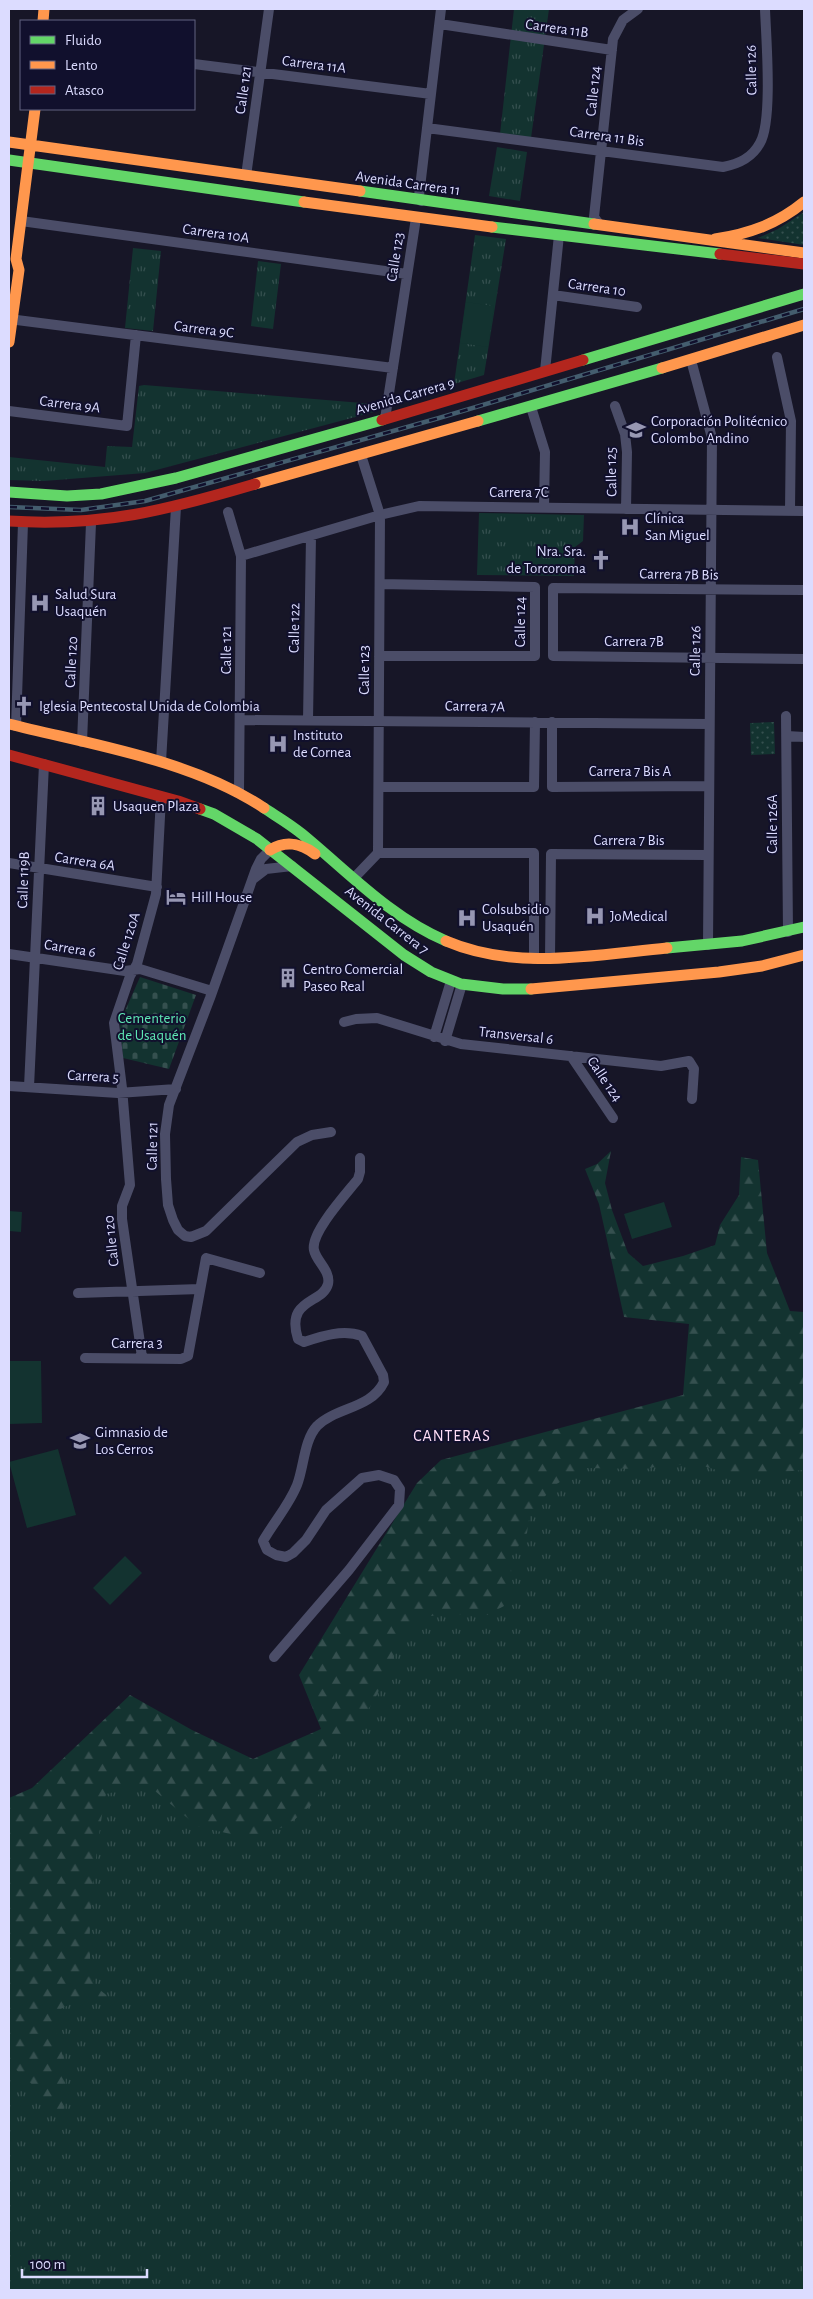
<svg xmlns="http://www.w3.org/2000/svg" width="813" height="2299" font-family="'Alegreya Sans',sans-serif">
<defs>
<pattern id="grass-dots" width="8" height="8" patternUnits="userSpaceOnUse" patternTransform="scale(1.25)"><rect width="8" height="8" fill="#133330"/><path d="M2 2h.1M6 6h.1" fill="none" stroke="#35504f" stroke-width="1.8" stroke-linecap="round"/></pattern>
<pattern id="forest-firs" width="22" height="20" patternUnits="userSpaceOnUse" patternTransform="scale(1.25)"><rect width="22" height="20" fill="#133330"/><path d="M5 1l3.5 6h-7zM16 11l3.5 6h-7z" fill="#35504f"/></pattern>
<pattern id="cemetery-stones" width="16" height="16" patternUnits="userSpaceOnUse" patternTransform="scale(1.25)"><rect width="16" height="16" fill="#133330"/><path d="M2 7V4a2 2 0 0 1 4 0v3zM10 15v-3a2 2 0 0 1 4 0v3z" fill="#35504f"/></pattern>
<pattern id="park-tufts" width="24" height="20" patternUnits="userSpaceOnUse" patternTransform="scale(1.25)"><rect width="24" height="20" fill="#133330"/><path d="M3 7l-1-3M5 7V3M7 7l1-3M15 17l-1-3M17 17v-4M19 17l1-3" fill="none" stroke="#35504f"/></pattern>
</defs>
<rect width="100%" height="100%" fill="#171627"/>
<!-- grass -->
<path fill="url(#grass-dots)" d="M804 212V245L758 238 778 229Z
M774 722 775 754 751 755 750 723Z"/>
<!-- forest -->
<path fill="url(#forest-firs)" d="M611 1151 605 1183 612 1210 628 1253 643 1266 683 1256 715 1245 720 1225 739 1195 741 1157 758 1160 767 1253 790 1311 804 1312V2290H9V1798L32 1788 130 1695 192 1730 253 1759 321 1729 299 1675 417 1483 441 1460 683 1395 689 1324 624 1317 599 1204 585 1169 597 1164Z"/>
<!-- cemetery -->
<path fill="url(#cemetery-stones)" d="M140 977 196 995 169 1069 123 1058 120 1029 121 1020Z"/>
<!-- park -->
<path fill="url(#park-tufts)" d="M514 9H549L531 138 500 134Z
M497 147 527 152 520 201 489 196Z
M475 235 506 239 484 375 454 384Z
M133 248 161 251 153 331 125 328Z
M258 261 281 264 273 329 251 326Z
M144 385 374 404V412L145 473 44 481 9 480V457L105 467 107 446 132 447 139 386Z
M479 513 584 515 583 541 575 547 574 576 477 575Z
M697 1464 736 1476 804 1470V2290H9V2063L38 2090 61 2125 66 2099 65 2064 56 2031 59 2010 76 2001 112 2000C107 1995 99 1990 95 1984 81 1961 99 1824 106 1794L132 1788 155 1791 197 1826 247 1838 287 1826 315 1802 331 1768 335 1748 358 1725 375 1699 402 1639 421 1617 449 1614 487 1615 504 1606 513 1589 510 1559 527 1533 530 1513 555 1485 583 1468 646 1469 663 1465Z"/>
<!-- garden -->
<path fill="#133330" d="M466 302 494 306 488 347 460 343Z
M495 523H530V542H495Z
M664 1202 672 1227 632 1239 624 1214Z
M9 1211 22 1212 21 1232 9 1231Z
M9 1361H41L42 1423 9 1424Z
M58 1449 76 1515 27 1528 9 1462Z
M125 1556 142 1573 110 1605 93 1588Z"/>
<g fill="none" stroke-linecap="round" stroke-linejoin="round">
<!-- street -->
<path stroke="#4b4d68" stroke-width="10" d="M440 24 612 50
M194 64 431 94
M427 128 723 167C739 164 752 158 760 143 773 121 766 37 765 9
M246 176 269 9
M421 201 419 196 441 9
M21 221 407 274
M599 224 594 217 613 39 623 20 638 9
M553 295 637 307
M9 319 393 368
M777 357 791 421 790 511
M691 360 712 438 708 945
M545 371 559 235
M615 406 625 434 627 452 626 509
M531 407 545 452 544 507
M9 411 127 426 136 335
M385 419 416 218
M228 512 241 556 239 791
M241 556 380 515 419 506 804 511
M804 590 553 588V656L804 659
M379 656H535V587L380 584
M786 716 788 932
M240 720 709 724
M308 720 311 536
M552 722V787L708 786
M16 726 23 523
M787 736 804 737
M82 742 91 523
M161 762 176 507
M379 787H534L535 722
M270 850 261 859 256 869 210 998 169 1105 165 1134 166 1179 168 1205 173 1220 178 1230 185 1236 191 1237 206 1231 297 1142 312 1135 331 1132
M378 853H534V959
M9 863 157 887
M354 878 378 853 380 515 361 455
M253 879 266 869 292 866
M9 954 125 971 140 969 212 991
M550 959 551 854 707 855
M344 1022 356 1019 377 1018 461 1044 661 1066 689 1061 694 1069 692 1099
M434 1037 451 981
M445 1041 462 984
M571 1056 613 1118
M9 1086 118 1093 176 1089
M29 1087 44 764
M78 1293 200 1289
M142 1357 122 1219V1206L130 1185 122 1088 114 1023 130 976 137 964 156 894 161 797
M85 1358 181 1359 188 1356 206 1258 260 1273
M274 1657 349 1570 399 1505 400 1489 394 1480 379 1475 362 1478 326 1510 306 1540 293 1553 286 1557 276 1555 267 1550 263 1541C274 1522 289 1505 297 1485 304 1467 304 1440 317 1426 336 1407 371 1409 384 1382L383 1375 362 1336C343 1329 322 1336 304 1342L298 1339C285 1298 323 1304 328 1284 331 1271 316 1261 314 1250 310 1233 347 1193 358 1179L360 1172V1158"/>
<!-- fast -->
<path stroke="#63d668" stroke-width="11" d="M9 160 304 202
M360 191 594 224
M492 227 720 254
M583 360 804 294
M478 421 662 368
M9 492 67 496 101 494 176 478 382 420
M264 808C276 816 290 824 302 834 347 871 391 918 446 941
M200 809 214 814 257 839 404 955 431 972 461 984 503 989H531
M667 948 742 941 804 927"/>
<!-- slow -->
<path stroke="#ff974d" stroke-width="11" d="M43 21 44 9
M9 142 360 191
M304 202 492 227
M594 224 804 253
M715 239C749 234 777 224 804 202
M9 342 19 270 16 259 35 109
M662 368 804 325
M255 484 478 421
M9 724C92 745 192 760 264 808
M270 850C286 840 300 843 315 854
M446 941C516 971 594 955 667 948
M531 989 719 972 762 966 804 955"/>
<!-- jam -->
<path stroke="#b3261e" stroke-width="11" d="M720 254 804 264
M382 420 583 360
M9 521C103 527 167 510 255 484
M9 755 178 801 200 809"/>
<defs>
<path id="rail" d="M9 507 81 510 145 501 439 418 804 309"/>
</defs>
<!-- rail casing -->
<use href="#rail" stroke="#445d6e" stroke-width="4.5"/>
<!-- rail -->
<use href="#rail" stroke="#11102d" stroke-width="2.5" stroke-dasharray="8" stroke-linecap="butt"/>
</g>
<!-- icons -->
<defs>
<symbol id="university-bare" viewBox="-9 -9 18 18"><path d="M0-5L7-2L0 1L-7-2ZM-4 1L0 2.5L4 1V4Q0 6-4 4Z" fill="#9797b3" stroke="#11102d" stroke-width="2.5" paint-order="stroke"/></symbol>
<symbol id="hospital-bare" viewBox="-9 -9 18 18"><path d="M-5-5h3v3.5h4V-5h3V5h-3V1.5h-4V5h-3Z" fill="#9797b3" stroke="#11102d" stroke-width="2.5" paint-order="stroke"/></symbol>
<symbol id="church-bare" viewBox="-9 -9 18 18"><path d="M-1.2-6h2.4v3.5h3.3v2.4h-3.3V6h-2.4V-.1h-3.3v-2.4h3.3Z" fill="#9797b3" stroke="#11102d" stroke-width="2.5" paint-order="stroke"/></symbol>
<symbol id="building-bare" viewBox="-9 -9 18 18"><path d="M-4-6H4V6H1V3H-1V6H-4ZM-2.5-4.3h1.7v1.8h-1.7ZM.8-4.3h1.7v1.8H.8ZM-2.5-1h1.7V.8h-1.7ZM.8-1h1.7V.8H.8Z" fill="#9797b3" stroke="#11102d" stroke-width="2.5" paint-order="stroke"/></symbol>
<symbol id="hotel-bare" viewBox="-9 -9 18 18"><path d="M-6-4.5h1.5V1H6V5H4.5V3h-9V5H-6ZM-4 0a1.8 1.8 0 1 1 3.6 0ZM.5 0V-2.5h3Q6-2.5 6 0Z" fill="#9797b3" stroke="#11102d" stroke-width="2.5" paint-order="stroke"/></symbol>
<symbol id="school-bare" viewBox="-9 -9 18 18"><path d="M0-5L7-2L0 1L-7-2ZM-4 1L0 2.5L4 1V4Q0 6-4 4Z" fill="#9797b3" stroke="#11102d" stroke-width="2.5" paint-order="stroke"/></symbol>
</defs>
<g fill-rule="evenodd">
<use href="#university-bare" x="622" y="416" width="28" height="28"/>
<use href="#hospital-bare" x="616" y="513" width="28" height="28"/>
<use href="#church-bare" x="587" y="546" width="28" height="28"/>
<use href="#hospital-bare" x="26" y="589" width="28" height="28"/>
<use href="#church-bare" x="10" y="692" width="28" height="28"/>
<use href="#hospital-bare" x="264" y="730" width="28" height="28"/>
<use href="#building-bare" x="84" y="792" width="28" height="28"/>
<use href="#hotel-bare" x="162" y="883" width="28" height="28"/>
<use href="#hospital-bare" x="581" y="902" width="28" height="28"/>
<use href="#hospital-bare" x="453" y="904" width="28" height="28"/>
<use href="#building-bare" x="274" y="964" width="28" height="28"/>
<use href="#school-bare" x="66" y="1427" width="28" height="28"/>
</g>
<g text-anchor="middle" stroke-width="4" stroke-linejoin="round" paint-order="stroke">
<!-- street labels -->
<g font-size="15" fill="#dcdcff" stroke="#11102d">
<text transform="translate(557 28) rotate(8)" y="5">Carrera 11B</text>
<text transform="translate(314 64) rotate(7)" y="5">Carrera 11A</text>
<text transform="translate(751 70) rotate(-91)" y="5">Calle 126</text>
<text transform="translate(243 90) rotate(-82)" y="5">Calle 121</text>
<text transform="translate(593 91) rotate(-84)" y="5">Calle 124</text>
<text transform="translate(607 136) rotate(8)" y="5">Carrera 11 Bis</text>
<text transform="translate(408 183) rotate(8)" y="5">Avenida Carrera 11</text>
<text transform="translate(216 233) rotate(8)" y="5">Carrera 10A</text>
<text transform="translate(395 257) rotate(-81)" y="5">Calle 123</text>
<text transform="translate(597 287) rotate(8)" y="5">Carrera 10</text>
<text transform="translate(204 329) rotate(7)" y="5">Carrera 9C</text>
<text transform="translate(405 396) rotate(-16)" y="5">Avenida Carrera 9</text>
<text transform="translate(70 404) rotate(7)" y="5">Carrera 9A</text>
<text transform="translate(611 472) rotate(-91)" y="5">Calle 125</text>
<text x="519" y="497">Carrera 7C</text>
<text transform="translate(679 574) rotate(1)" y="5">Carrera 7B Bis</text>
<text transform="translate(520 622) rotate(-90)" y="5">Calle 124</text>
<text transform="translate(294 628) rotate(-89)" y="5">Calle 122</text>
<text x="634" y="646">Carrera 7B</text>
<text transform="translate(226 650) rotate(-90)" y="5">Calle 121</text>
<text transform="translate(695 651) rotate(-89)" y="5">Calle 126</text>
<text transform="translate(71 662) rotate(-87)" y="5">Calle 120</text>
<text transform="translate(364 670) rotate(-90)" y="5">Calle 123</text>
<text transform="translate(475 706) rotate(1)" y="5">Carrera 7A</text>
<text x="630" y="776">Carrera 7 Bis A</text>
<text transform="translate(772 824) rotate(-90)" y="5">Calle 126A</text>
<text x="629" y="845">Carrera 7 Bis</text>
<text transform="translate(85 861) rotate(9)" y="5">Carrera 6A</text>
<text transform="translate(23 880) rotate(-88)" y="5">Calle 119B</text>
<text transform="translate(387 920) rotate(38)" y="5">Avenida Carrera 7</text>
<text transform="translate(126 941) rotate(-72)" y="5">Calle 120A</text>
<text transform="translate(70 948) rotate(9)" y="5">Carrera 6</text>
<text transform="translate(516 1035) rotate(6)" y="5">Transversal 6</text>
<text transform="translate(93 1076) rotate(3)" y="5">Carrera 5</text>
<text transform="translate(605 1079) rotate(56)" y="5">Calle 124</text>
<text transform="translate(152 1146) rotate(-89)" y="5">Calle 121</text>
<text transform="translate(111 1241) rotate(-96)" y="5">Calle 120</text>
<text x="137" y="1348">Carrera 3</text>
</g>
<!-- poi labels -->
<g font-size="15" fill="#dcdcff" stroke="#11102d" text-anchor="start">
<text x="651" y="426">Corporación Politécnico<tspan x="651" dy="17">Colombo Andino</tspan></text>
<text x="645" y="523">Clínica<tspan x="645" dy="17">San Miguel</tspan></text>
<text x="586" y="556" text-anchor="end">Nra. Sra.<tspan x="586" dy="17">de Torcoroma</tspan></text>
<text x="55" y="599">Salud Sura<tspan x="55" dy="17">Usaquén</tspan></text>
<text x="39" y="711">Iglesia Pentecostal Unida de Colombia</text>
<text x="293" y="740">Instituto<tspan x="293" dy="17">de Cornea</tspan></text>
<text x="113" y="811">Usaquen Plaza</text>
<text x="191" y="902">Hill House</text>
<text x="482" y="914">Colsubsidio<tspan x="482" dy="17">Usaquén</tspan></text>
<text x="610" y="921">JoMedical</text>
<text x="303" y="974">Centro Comercial<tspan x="303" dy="17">Paseo Real</tspan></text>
<text x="95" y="1437">Gimnasio de<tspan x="95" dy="17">Los Cerros</tspan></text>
</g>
<!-- park labels -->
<g font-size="15" fill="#5ee8b4" stroke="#11102d">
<text x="152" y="1023">Cementerio<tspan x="152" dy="17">de Usaquén</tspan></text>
</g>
<!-- neighbourhood labels -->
<g font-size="16" letter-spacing="1" fill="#ffdef7" stroke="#11102d">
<text x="452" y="1441">CANTERAS</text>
</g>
</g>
<!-- border -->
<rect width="813" height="2299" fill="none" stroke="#dcdcff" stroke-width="20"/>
<!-- legend -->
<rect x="20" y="20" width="175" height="90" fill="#11102d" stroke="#626281"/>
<rect x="30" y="36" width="25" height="8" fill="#63d668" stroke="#626281"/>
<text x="65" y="45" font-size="15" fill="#dcdcff">Fluido</text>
<rect x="30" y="61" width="25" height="8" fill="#ff974d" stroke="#626281"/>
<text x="65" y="70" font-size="15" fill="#dcdcff">Lento</text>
<rect x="30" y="86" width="25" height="8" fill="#b3261e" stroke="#626281"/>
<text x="65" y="95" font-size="15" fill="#dcdcff">Atasco</text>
<!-- scale -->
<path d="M22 2269v8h125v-8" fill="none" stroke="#dcdcff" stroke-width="2.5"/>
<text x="30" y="2269" font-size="15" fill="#dcdcff" stroke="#11102d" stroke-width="4" paint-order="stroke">100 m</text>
</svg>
